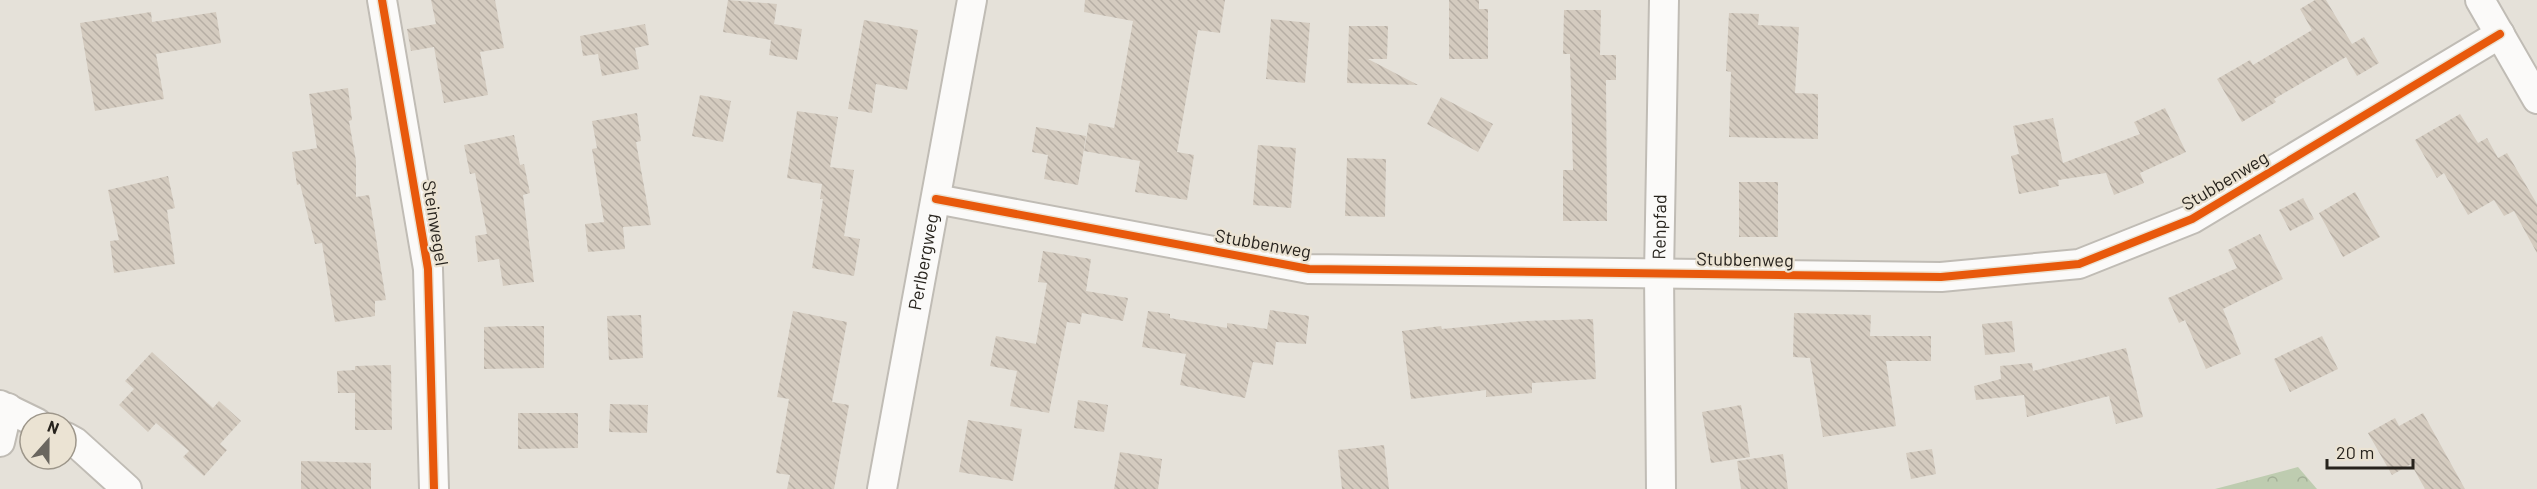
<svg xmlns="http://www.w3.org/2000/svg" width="2537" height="489" font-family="Barlow,sans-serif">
<defs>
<pattern id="forest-crowns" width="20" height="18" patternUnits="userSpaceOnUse" patternTransform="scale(1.5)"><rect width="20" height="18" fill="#beccb0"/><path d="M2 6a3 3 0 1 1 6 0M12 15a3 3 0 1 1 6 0" fill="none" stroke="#a3af97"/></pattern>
<pattern id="building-back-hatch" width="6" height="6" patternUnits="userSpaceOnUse" patternTransform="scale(1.5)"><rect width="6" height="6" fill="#d4cbbf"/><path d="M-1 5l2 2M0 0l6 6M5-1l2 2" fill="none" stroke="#b6aea4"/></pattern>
</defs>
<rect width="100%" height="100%" fill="#e5e1d9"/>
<!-- forest -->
<path fill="url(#forest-crowns)" d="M2298 467 2317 489H2215Z"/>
<!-- building -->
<path fill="url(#building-back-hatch)" d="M431 0H495L504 48 480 52 488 95 444 103 434 47 411 51 407 29 436 24Z
M728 0 777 4 774 24 802 29 797 60 769 55 771 40 723 32Z
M1085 0H1225L1220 33 1198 30 1177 152 1194 155 1187 200 1135 192 1140 161 1084 151 1089 123 1114 128 1133 21 1084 12Z
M1449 0H1479V9H1488V59H1449Z
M2315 0H2326L2352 44 2364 37 2379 63 2357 76 2346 57 2274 99 2276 102 2242 122 2217 79 2250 60 2253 65 2312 30 2300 9Z
M1564 10H1601L1600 55H1616V80H1606L1607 221H1563V170H1573L1570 54H1563Z
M151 12 152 22 216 12 221 43 156 54 164 99 95 111 80 23Z
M1729 13 1759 14 1758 25 1799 27 1795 93 1818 94V139L1729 137 1731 72 1726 71Z
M1271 19 1310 23 1305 83 1266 79Z
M864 20 918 30 907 90 876 84 872 113 848 109Z
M645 24 649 45 635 48 639 69 602 76 598 54 583 56 580 36Z
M1349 26H1388L1387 59H1368L1418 85 1347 83Z
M348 88 352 120 349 121 356 161V197L369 195 386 300 375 301V316L335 322 322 243 315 244 300 184 297 185 292 152 317 148 309 94Z
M700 95 731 101 723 142 692 136Z
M1441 97 1493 124 1478 152 1427 124Z
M2165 108 2186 152 2140 173 2144 183 2114 195 2106 173 2058 180 2059 186 2019 194 2011 156 2019 154 2013 126 2053 118 2063 163 2140 134 2134 122Z
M797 111 838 117 830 167 854 170 844 236 860 239 854 276 812 268 823 199H820L822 184 787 178Z
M637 113 641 141 636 142 651 225 623 227 625 249 588 252 585 224 604 222 592 149 597 148 592 121Z
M2460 114 2478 143 2487 138 2498 158 2507 153 2537 204V253L2514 211 2504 216 2494 200 2468 215 2444 173 2437 178 2415 140Z
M1036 127 1086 136 1078 185 1044 179 1048 155 1032 152Z
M514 135 520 165 524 164 530 193 523 195 534 282 503 286 499 259 478 262 475 236 487 234 475 173 470 174 464 145Z
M1258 145 1296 148 1291 208 1253 205Z
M1347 158 1386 159 1385 217 1345 216Z
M168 176 175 208 167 210 175 264 114 273 110 241 119 240 108 190Z
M1739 182H1778V237H1739Z
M2355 192 2380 237 2343 257 2319 213Z
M2303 198 2314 219 2290 231 2279 210Z
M2260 234 2283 279 2223 309 2241 354 2206 369 2185 320 2179 323 2168 298 2237 268 2228 250Z
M1043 251 1091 259 1086 291 1128 298 1123 321 1082 313 1080 324 1067 322 1049 413 1010 406 1017 371 990 366 996 336 1036 344 1047 283 1038 282Z
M1270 310 1309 316 1306 344 1276 342 1273 365 1253 362 1245 398 1180 385 1186 354 1142 347 1148 311 1170 314V318L1227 328V323L1267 329Z
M793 311 847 322 832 402 849 405 834 489H787L790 475 776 473 789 399 777 397Z
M1794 313 1871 315 1870 336H1931V361H1886L1896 426 1823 437 1810 358 1793 357Z
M641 315 643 358 609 360 607 316Z
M1593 319 1596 379 1532 383V393L1486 397V390L1411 399 1402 331 1441 326 1442 329 1525 321Z
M2012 321 2015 352 1985 355 1982 324Z
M508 326H544V368L484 369V327Z
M2322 336 2338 369 2290 392 2274 359Z
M2126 348 2143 417 2116 424 2109 396 2027 417 2024 395 1976 400 1974 386 2001 379 2000 366 2032 363 2033 371Z
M152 352 213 408 219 401 241 421 220 444 227 450 204 476 183 457 189 451 156 423 148 432 119 405 134 389 125 381Z
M391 365 392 430H355V393H338L337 371 355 370V366Z
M1078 400 1108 405 1104 432 1074 428Z
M610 404 648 405 647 433 609 432Z
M1741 405 1750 457 1711 463 1702 412Z
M518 413H578V448L518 449Z
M2423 413 2450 462 2465 489H2425L2411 464 2392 475 2368 433 2395 418 2399 426Z
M968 420 1022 429 1013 481 959 472Z
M1384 445 1389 489H1342L1338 450Z
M1932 449 1936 474 1911 479 1906 453Z
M1120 452 1162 459 1158 489H1114Z
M1783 454 1788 489H1741L1737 461Z
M301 461 371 463V489H301Z"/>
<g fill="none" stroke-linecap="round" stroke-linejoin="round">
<defs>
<g id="minor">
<path d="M382 0 428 269 434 489"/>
<path d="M2480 0 2537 99"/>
<path d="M936 199 1309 269 1941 277 2079 264 2192 219 2500 34"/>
<path d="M0 405 37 423"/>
<path d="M66 437 75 442 127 489"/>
<path d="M0 442 8 408"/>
<path id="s1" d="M882 489 972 0"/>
<path id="s2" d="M1661 489 1659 274 1664 0"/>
</g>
</defs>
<!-- minor casing -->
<use href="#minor" stroke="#c0bcb5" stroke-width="32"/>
<!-- minor -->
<use href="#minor" stroke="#fbfaf9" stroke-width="28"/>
<defs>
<path id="cycleway" d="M382 0 428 269 434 489
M936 199 1309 269 1941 277 2079 264 2192 219 2500 34"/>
</defs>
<!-- cycleway casing -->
<use href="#cycleway" stroke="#ebe3d3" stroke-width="11"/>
<!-- cycleway -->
<use href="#cycleway" stroke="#e8590c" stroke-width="8"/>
</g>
<g text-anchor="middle" stroke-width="4.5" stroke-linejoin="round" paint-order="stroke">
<!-- street labels -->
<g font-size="18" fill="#27231d" stroke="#ebe3d3">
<text transform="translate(2225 181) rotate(-31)" y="6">Stubbenweg</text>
<text transform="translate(435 223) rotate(81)" y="6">Steinwegel</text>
<text dy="6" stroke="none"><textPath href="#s2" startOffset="262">Rehpfad</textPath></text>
<text transform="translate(1263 244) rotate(10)" y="6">Stubbenweg</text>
<text transform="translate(1745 260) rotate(1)" y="6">Stubbenweg</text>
<text dy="6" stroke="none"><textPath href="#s1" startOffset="231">Perlbergweg</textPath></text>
</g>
</g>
<!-- north arrow -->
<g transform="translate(48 441) rotate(21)"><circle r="28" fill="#ebe3d3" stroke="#9d968a" stroke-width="1.5"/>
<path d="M0-4.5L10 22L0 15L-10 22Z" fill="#6a665f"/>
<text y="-9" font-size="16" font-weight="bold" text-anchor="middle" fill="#27231d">N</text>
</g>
<!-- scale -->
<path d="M2327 459v9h86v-9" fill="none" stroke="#27231d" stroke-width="3"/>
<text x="2336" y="459" font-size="18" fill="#27231d" stroke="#ebe3d3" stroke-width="4.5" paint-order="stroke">20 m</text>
</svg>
